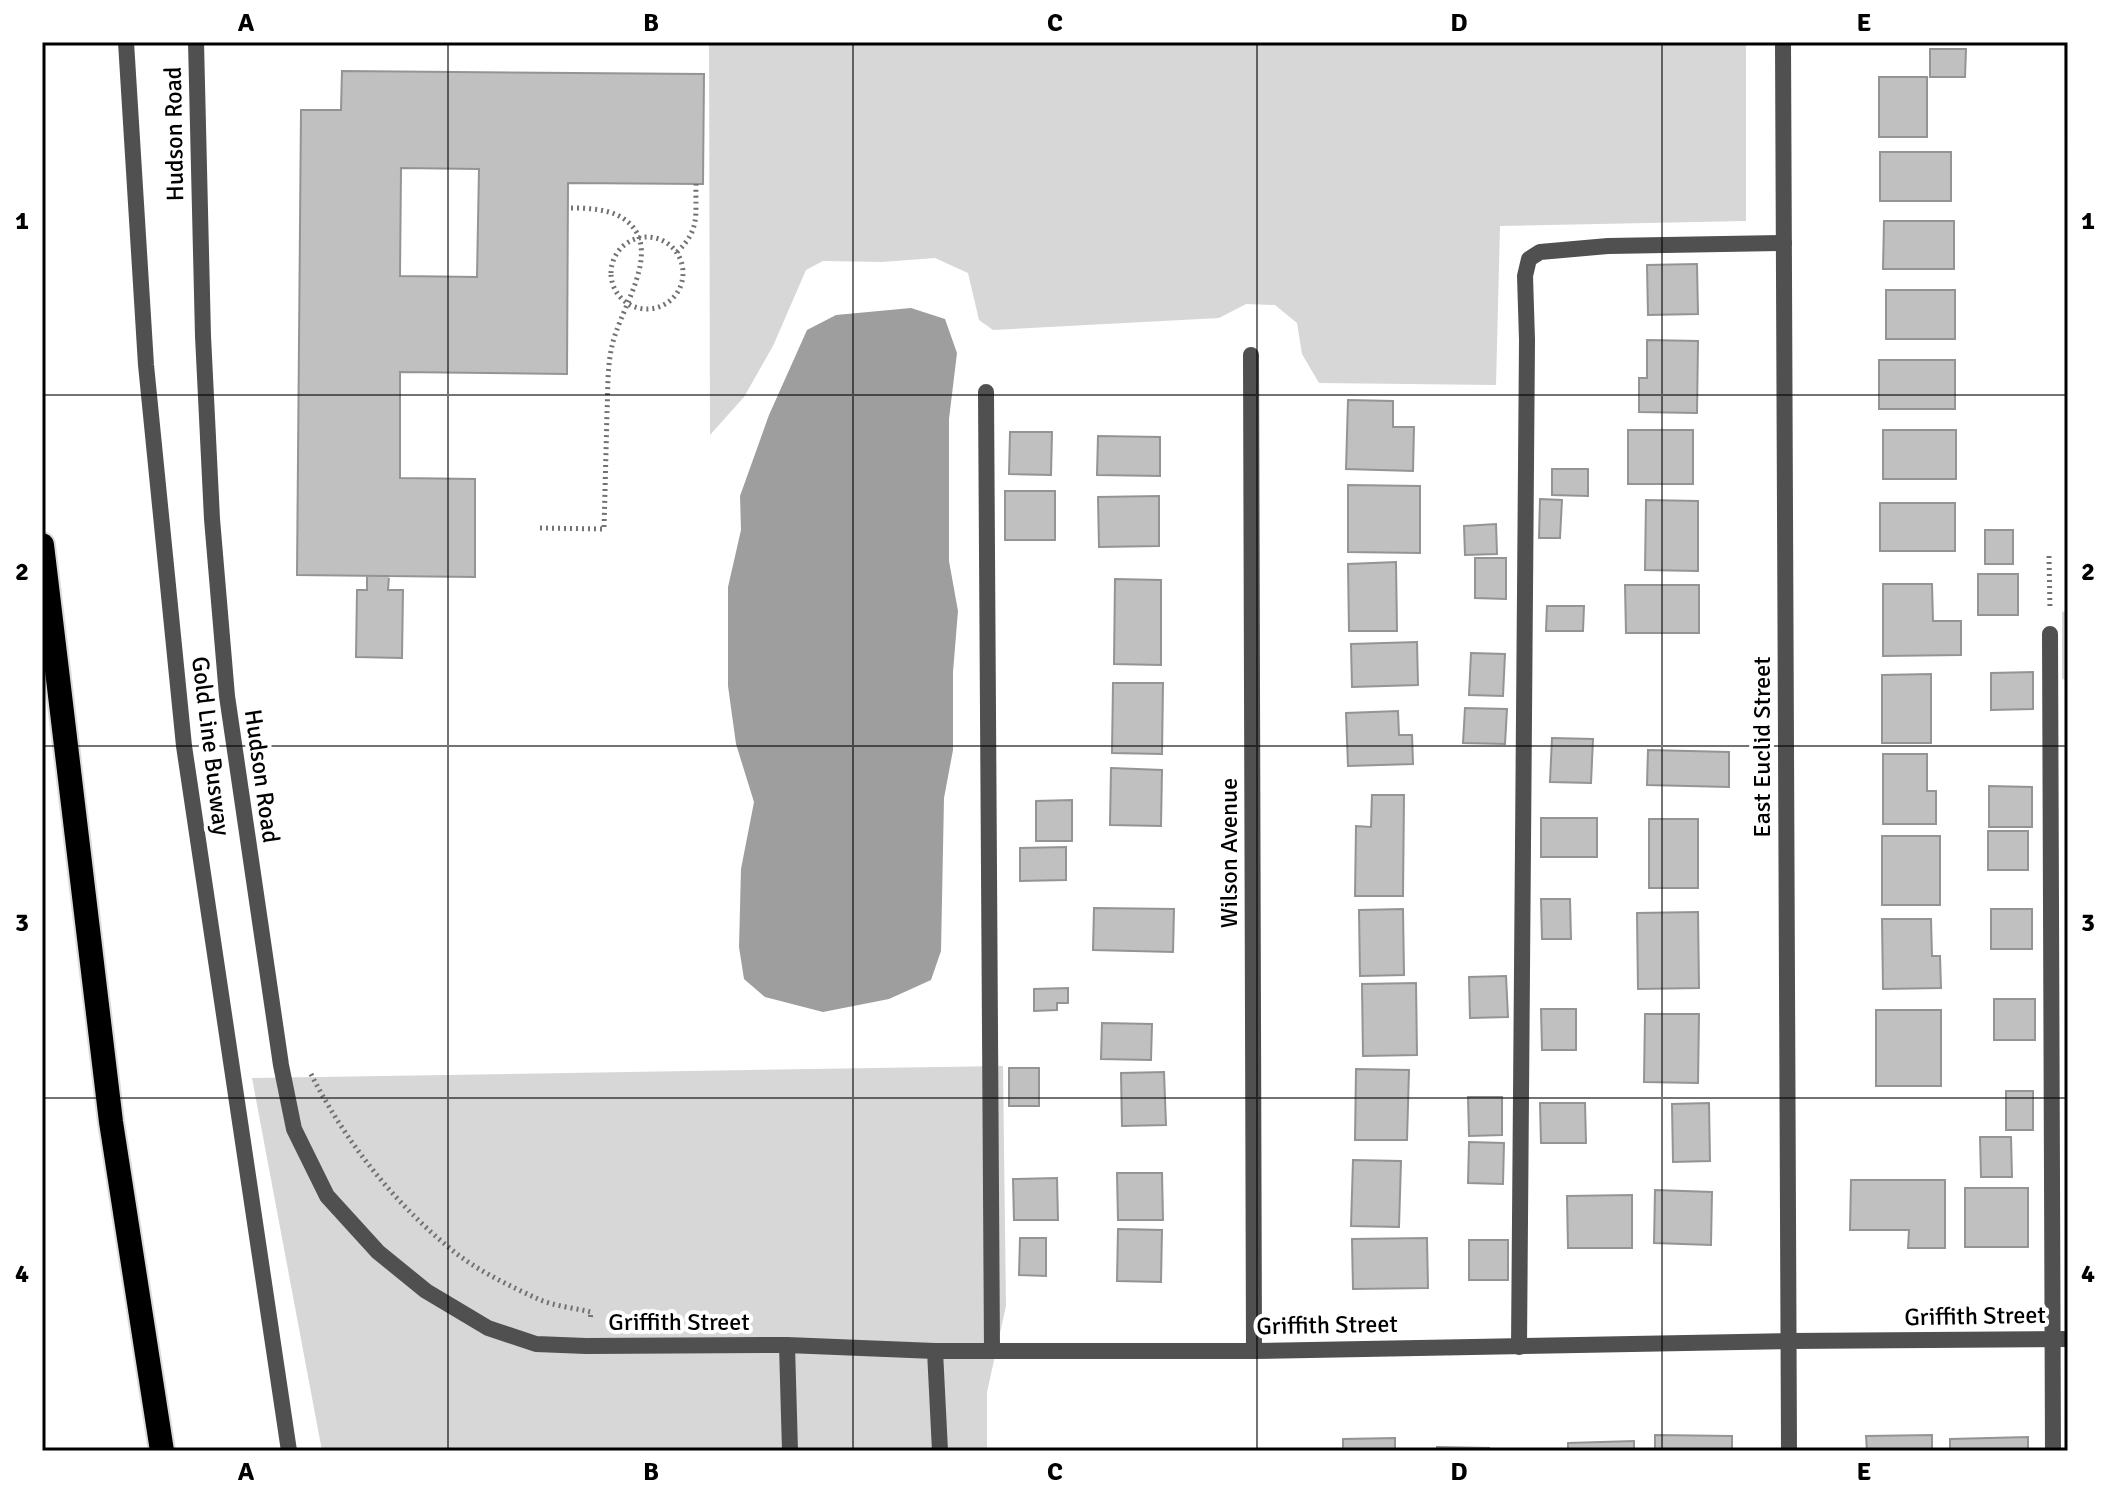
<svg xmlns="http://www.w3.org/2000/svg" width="2110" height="1493" font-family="Signika,sans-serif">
<rect width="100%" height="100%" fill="#fff"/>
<!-- green -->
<path fill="#d7d7d7" d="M709 42H1746V221L1500 226 1496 385 1319 383 1302 354 1297 323 1275 305 1246 304 1219 318 993 330 979 320 968 273 935 258 882 262 823 261 806 270 773 346 744 397 710 435Z
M2064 42H2068V684L2062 678V612L2068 610Z
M1003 1066 1006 1306 987 1392V1451H322L252 1078Z"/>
<!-- water -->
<path fill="#9e9e9e" d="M911 308 945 319 957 353 949 419V561L958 611 953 672V750L944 798 941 951 931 980 889 999 823 1012 765 997 744 979 739 947 741 869 754 802 736 744 728 686V587L741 530 740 496 769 415 807 330 836 315Z"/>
<!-- building -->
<path fill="#c0c0c0" stroke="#949494" stroke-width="2" fill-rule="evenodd" d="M1930 49H1966L1965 77H1930Z
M342 71 704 74 703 184 568 183 567 374 400 372V478L475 479V577L297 575 301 110H341ZM401 168 479 169 477 277 400 276Z
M1879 77H1927V137H1879Z
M1880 152H1951V201H1880Z
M1884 221H1954V269H1883Z
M1697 264 1698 314 1648 315 1647 265Z
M1886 290H1955V339H1886Z
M1647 340 1698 341 1697 413 1639 412V378H1647Z
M1879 360H1955V409H1879Z
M1348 400 1393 401V427H1414L1413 471 1346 469Z
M1628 430H1693V484H1628Z
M1883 430H1956V479H1883Z
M1010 432H1052L1051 475 1009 474Z
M1098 436 1160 437V476L1097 475Z
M1552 469H1588V496L1552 495Z
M1348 485 1420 486V553L1348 552Z
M1005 491H1055V540H1005Z
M1159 496V546L1099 547 1098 497Z
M1540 499 1562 500 1560 538H1539Z
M1646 500 1698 501V571L1645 570Z
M1880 503H1955V551H1880Z
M1496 524 1497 554 1465 555 1464 526Z
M1985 530H2013V564H1985Z
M1475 558H1506V599L1475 598Z
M1396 562 1397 631H1349L1348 564Z
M1978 574H2018V615H1978Z
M367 576H389L388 590H403L402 658 356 657 357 590H367Z
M1115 579 1161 580V665L1114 664Z
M1883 584H1932L1933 621H1961V655L1883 656Z
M1625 585H1699V633H1626Z
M1547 606H1584L1583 631H1546Z
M1417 642 1418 685 1352 687 1351 644Z
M1471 653 1505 654 1503 696 1469 695Z
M2033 672V709L1991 710V673Z
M1931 674V743H1882V675Z
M1113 683H1163L1162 754 1112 753Z
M1465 708 1507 709 1505 744 1463 743Z
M1398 711 1399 735H1412L1413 764 1348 766 1346 713Z
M1552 738 1593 739 1591 783 1550 782Z
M1648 750 1729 752V787L1647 785Z
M1883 754H1927V791H1936V824H1883Z
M1111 768 1162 770 1161 826 1110 825Z
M1989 786 2032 787V827H1989Z
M1372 795H1404L1403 896H1355L1356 826 1371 827Z
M1072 800V841H1036V801Z
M1541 818H1597V857H1541Z
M1649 819H1698V888H1649Z
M1988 831H2028V870H1988Z
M1882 836H1940V905H1882Z
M1066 847V880L1020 881V848Z
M1541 899H1570L1571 939H1542Z
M1094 908 1174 909 1173 952 1093 950Z
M1403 909 1404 975 1360 976 1359 910Z
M1991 909H2032V949H1991Z
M1698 912 1699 988 1638 989 1637 913Z
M1882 919H1931L1932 956H1940L1941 988 1883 989Z
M1506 976 1508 1017 1470 1018 1469 977Z
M1416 983 1417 1055 1363 1056 1362 984Z
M1068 988V1003H1057V1010L1034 1011V989Z
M1994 999H2035V1040H1994Z
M1541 1009H1576V1050H1542Z
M1876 1010H1941V1086H1876Z
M1645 1014H1699L1698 1083 1644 1082Z
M1102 1023 1152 1024 1151 1060 1101 1059Z
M1009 1068H1039V1106H1009Z
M1356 1069 1409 1070 1407 1140H1355Z
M1164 1072 1166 1125 1122 1126 1121 1073Z
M2006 1091H2033V1130H2006Z
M1468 1097H1502V1135L1469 1136Z
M1540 1103H1585L1586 1143H1541Z
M1709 1103 1710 1161 1673 1162 1672 1104Z
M1980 1137H2011L2012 1177H1981Z
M1469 1142 1504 1143 1503 1184 1468 1183Z
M1353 1160 1401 1161 1399 1227 1351 1226Z
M1117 1173H1162L1163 1220H1118Z
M1057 1178 1058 1220H1014L1013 1179Z
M1851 1180H1945V1248H1908L1909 1230H1850Z
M1965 1188H2028V1247H1965Z
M1655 1190 1712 1192 1711 1245 1654 1243Z
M1632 1195V1248H1568L1567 1196Z
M1118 1229 1162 1230 1161 1282 1117 1281Z
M1020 1238H1046V1276L1019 1275Z
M1427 1238 1428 1288 1353 1289 1352 1239Z
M1469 1240H1508V1280H1469Z
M1655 1435 1732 1436V1451H1655Z
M1932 1435V1451H1867L1866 1436Z
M2028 1437V1451H1950V1439Z
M1395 1438V1451H1343V1439Z
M1634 1441V1451H1568V1443Z
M1437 1447 1489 1448V1451H1437Z"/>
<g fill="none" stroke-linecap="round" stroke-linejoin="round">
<defs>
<path id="highway" d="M42 545 111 1122 162 1451"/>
</defs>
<!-- highway casing -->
<use href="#highway" stroke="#dbdbdb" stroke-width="28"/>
<!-- path -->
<path stroke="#727272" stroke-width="5" stroke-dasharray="2 4" stroke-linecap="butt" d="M611 273a36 36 0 1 1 72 0a36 36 0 1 1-72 0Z
M677 252C701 229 695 214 696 184
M540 528 604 529C605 490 606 452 607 413 608 391 607 367 612 346 619 313 652 267 638 235 625 209 594 208 568 208
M2049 556 2050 609
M311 1074C345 1141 394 1203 452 1250 476 1270 510 1286 538 1299 554 1306 574 1308 591 1312L590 1321"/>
<!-- lane -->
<path stroke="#505050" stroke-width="16" d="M126 42 146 365 184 746 289 1451
M986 392 992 1351
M2050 634 2053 1451
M1519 1347 1527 340 1525 276 1529 259 1540 252 1608 246 1784 243"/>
<!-- street -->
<path stroke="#505050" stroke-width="16" d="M196 42 203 336 212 519 227 696 281 1065 294 1129 327 1196 378 1252 426 1291 488 1328 536 1344 586 1346 787 1345 935 1351H1254L1789 1341 2068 1339
M1783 42 1789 1451
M1251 355 1254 1351
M787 1345 790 1451
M935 1351 940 1451"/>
<!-- highway -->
<use href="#highway" stroke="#000" stroke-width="24"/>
</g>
<!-- grid -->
<path fill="none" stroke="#000" stroke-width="2" stroke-opacity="0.55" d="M448 42V1451M853 42V1451M1257 42V1451M1662 42V1451M42 395H2068M42 746H2068M42 1098H2068"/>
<g text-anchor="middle" stroke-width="8" stroke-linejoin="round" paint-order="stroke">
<!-- street labels -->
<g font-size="24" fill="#000" stroke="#fff">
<text transform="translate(174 134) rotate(-91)" y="8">Hudson Road</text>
<text transform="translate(211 746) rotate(83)" y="8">Gold Line Busway</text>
<text transform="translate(1762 747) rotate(-90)" y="8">East Euclid Street</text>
<text transform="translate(262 776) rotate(82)" y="8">Hudson Road</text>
<text transform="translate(1229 853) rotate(-90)" y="8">Wilson Avenue</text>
<text transform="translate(1975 1316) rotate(-1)" y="8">Griffith Street</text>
<text x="679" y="1330">Griffith Street</text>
<text transform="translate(1327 1325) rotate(-1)" y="8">Griffith Street</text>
</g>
</g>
<!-- border -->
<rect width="2110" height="1493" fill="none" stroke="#ffffff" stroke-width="88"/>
<rect x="44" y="44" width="2022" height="1405" fill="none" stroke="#000" stroke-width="3"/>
<g font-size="26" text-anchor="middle" font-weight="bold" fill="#000">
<text x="246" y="31">A</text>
<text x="651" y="31">B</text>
<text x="1055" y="31">C</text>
<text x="1459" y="31">D</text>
<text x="1864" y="31">E</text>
<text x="22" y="229">1</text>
<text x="2088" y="229">1</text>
<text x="22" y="580">2</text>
<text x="2088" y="580">2</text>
<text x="22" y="931">3</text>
<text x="2088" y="931">3</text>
<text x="22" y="1282">4</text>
<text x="2088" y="1282">4</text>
<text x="246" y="1480">A</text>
<text x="651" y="1480">B</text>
<text x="1055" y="1480">C</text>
<text x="1459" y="1480">D</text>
<text x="1864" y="1480">E</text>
</g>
</svg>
